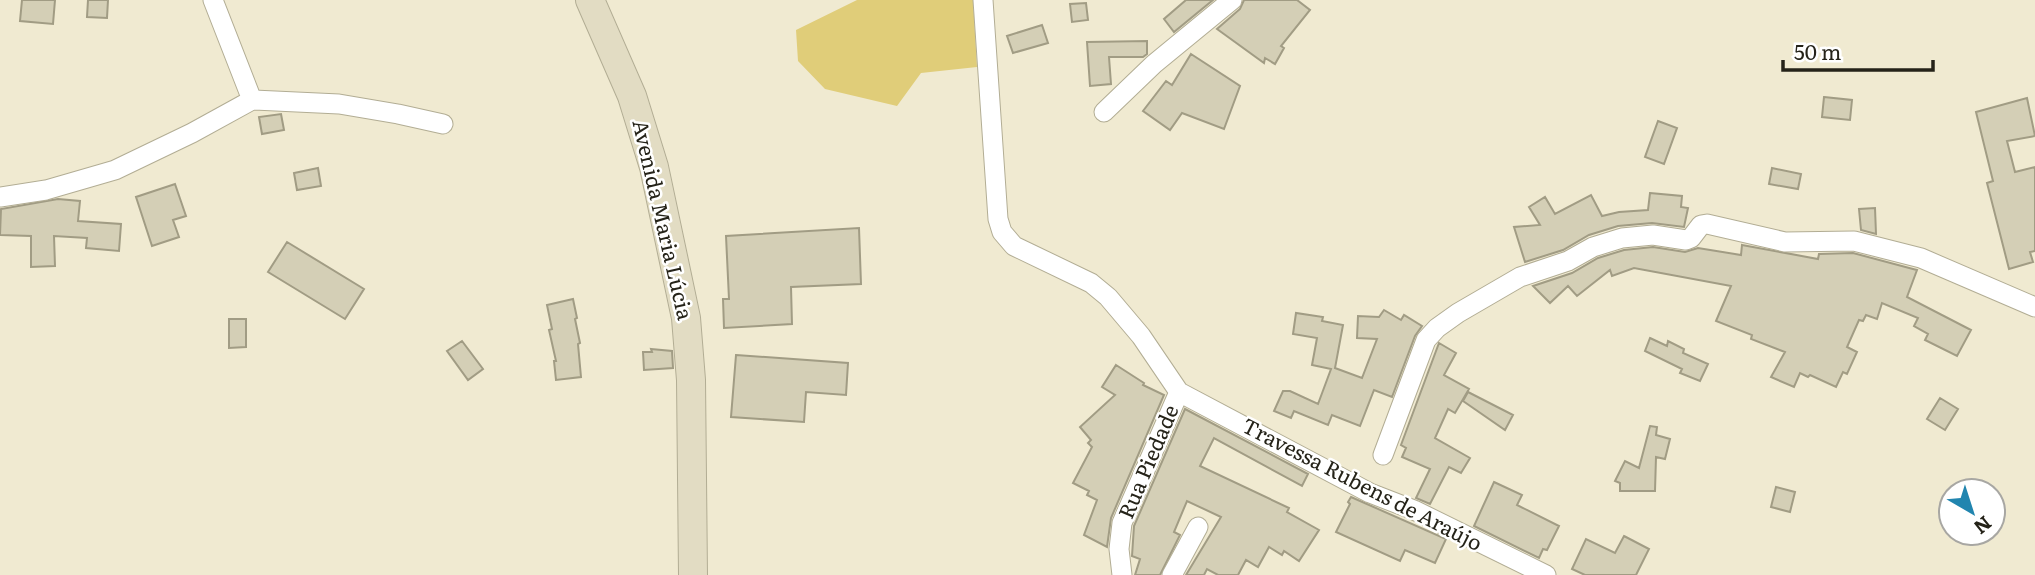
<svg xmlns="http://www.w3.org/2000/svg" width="2035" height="575" font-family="Literata,serif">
<rect width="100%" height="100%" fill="#f0ead1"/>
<!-- green -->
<path fill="#e0cd79" d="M857 0H973L977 67 921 73 897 106 825 89 798 61 796 30Z"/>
<!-- building -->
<path fill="#d4cfb6" stroke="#a19c84" stroke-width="2" d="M22 0H55L53 24 20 21Z
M88 0H108L107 18 87 17Z
M1186 0H1213L1174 32 1164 19Z
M1244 0H1297L1310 10 1281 46 1284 48 1275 64 1265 58 1264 63 1217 29 1240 9Z
M1086 3 1088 20 1072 22 1070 4Z
M1042 25 1048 43 1013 53 1007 36Z
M1147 41V54L1143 57H1109L1111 84 1090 86 1087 42Z
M1191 54 1240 86 1224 129 1182 113 1170 130 1143 111 1166 81 1172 85Z
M1824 97 1852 100 1850 120 1822 117Z
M2027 98 2035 136 2007 141 2015 172 2035 167V251L2030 252 2033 262 2009 269 1987 183 1993 181 1976 112Z
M281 114 284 130 262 134 259 117Z
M1658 121 1677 128 1664 164 1645 157Z
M318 168 321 186 297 190 294 173Z
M1772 168 1801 174 1798 189 1769 184Z
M175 184 186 216 173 220 179 237 152 246 136 197Z
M1650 193 1682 196 1681 207 1688 208 1684 227 1652 223 1618 226 1589 235 1563 250 1525 262 1514 227 1540 225 1529 207 1545 197 1555 214 1591 195 1602 216 1619 212 1648 210Z
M58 199 80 201 78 221 121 224 119 251 86 248 87 238 54 236 55 266 31 267V236L0 235 1 209Z
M1875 208 1876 234 1861 230 1859 209Z
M859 228 861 284 791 287 792 324 724 328 723 299H729L726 236Z
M287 242 364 289 345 319 268 272Z
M1742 245 1818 259 1819 254 1853 253 1913 269 1917 270 1907 297 1971 330 1957 356 1925 340 1928 334 1914 326 1918 318 1882 303 1877 319 1866 315 1863 321 1859 320 1847 347 1857 352 1847 374 1843 372 1836 387 1810 375 1808 377 1800 373 1794 387 1771 377 1785 352 1751 339 1752 335 1716 321 1731 286 1634 268 1612 276 1610 270 1577 296 1568 286 1550 303 1533 286 1572 273 1598 258 1624 250 1653 247 1685 252 1698 248 1741 255Z
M573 299 577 318 575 319 580 343 578 344 581 377 556 380 554 361H556L549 330 552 329 547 305Z
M1384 310 1401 320 1404 315 1422 326 1415 336 1392 397 1374 390 1360 426 1332 415 1328 425 1294 411 1291 418 1274 411 1283 391H1290L1318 404 1331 369 1312 365 1317 338 1293 334 1296 313 1323 317 1322 321 1343 325 1335 368 1362 378 1377 339 1357 338 1358 316 1379 317Z
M229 319H246V347L229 348Z
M1650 338 1667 346 1668 341 1684 349 1683 353 1708 364 1700 381 1680 373 1682 369 1645 351Z
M462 341 483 369 468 380 447 351Z
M1439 343 1456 353 1444 375 1469 389 1455 413 1448 409 1435 438 1470 458 1461 473 1449 467 1430 504 1416 498 1430 469 1402 457 1406 448 1401 445Z
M651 349 672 351 673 368 644 370 643 352H652Z
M736 355 848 363 846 395 806 392 804 422 731 417Z
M1116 365 1144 383 1143 385 1164 395 1111 518 1107 547 1084 535 1097 500 1087 495 1089 491 1073 483 1092 447 1088 443 1091 440 1080 427 1115 395 1102 387Z
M1468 392 1513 415 1505 430 1463 401Z
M1940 398 1958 409 1945 430 1927 419Z
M1185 409 1308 474 1302 486 1214 438 1200 466 1289 508 1287 512 1319 530 1299 561 1284 551 1282 555 1269 547 1258 567 1246 560 1238 575H1218L1207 569 1204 575H1186L1221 517 1187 501 1174 532 1180 535 1160 575H1135L1140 559 1132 556 1134 526Z
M1650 426 1657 427 1656 435 1670 439 1665 459 1656 457 1655 491H1620V483L1615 481 1625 461 1639 468Z
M1494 482 1522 495 1517 505 1559 526 1547 550 1543 549 1539 558 1474 526Z
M1776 487 1795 492 1790 512 1771 507Z
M1351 497 1446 539 1435 563 1405 550 1400 561 1336 532 1350 504 1348 502Z
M1624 536 1649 549 1636 575H1585L1572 569 1586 539 1615 553Z"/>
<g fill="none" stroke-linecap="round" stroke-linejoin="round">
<defs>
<path id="street" d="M213 0 252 100
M983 0 998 219 1002 232 1014 246 1091 283 1108 297 1141 336 1179 392 1370 493 1414 510 1546 575
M1104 112 1154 64 1232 0
M0 197 46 190 115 170 192 133 252 100 339 104 398 114 443 124
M1383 455 1426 340 1437 328 1458 313 1520 277 1568 261 1593 247 1622 238 1653 235 1686 240 1691 238 1701 225 1707 224 1785 242 1854 241 1921 258 2035 307
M1122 575 1119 549 1122 523 1179 392
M1172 575 1198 527"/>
<path id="secondary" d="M590 0 632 96 654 167 686 318 691 380 693 575"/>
</defs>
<!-- street casing -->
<use href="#street" stroke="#b2ad94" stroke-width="21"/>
<!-- secondary casing -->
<use href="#secondary" stroke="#b2ad94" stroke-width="30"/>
<!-- street -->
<use href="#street" stroke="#fff" stroke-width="19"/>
<!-- secondary -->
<use href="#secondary" stroke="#e2dcc3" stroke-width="28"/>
</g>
<g text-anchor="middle" stroke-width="5" stroke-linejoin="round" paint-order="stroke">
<!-- street labels -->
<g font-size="21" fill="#252319" stroke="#fff">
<text transform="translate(662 220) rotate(77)" y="7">Avenida Maria Lúcia</text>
<text transform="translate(1149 462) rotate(-67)" y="7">Rua Piedade</text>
<text transform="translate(1362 485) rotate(27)" y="7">Travessa Rubens de Araújo</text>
</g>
</g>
<!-- north arrow -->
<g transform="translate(1972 512) rotate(141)"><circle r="33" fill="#ffffff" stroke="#a8a7a3" stroke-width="2"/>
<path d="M0-5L12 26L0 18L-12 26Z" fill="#2185af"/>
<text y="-10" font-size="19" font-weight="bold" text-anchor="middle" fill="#252319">N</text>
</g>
<!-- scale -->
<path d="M1783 60v10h150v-10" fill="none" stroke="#252319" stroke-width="3.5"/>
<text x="1794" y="60" font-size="21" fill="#252319" stroke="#ffffff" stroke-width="5" paint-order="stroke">50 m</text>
</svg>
